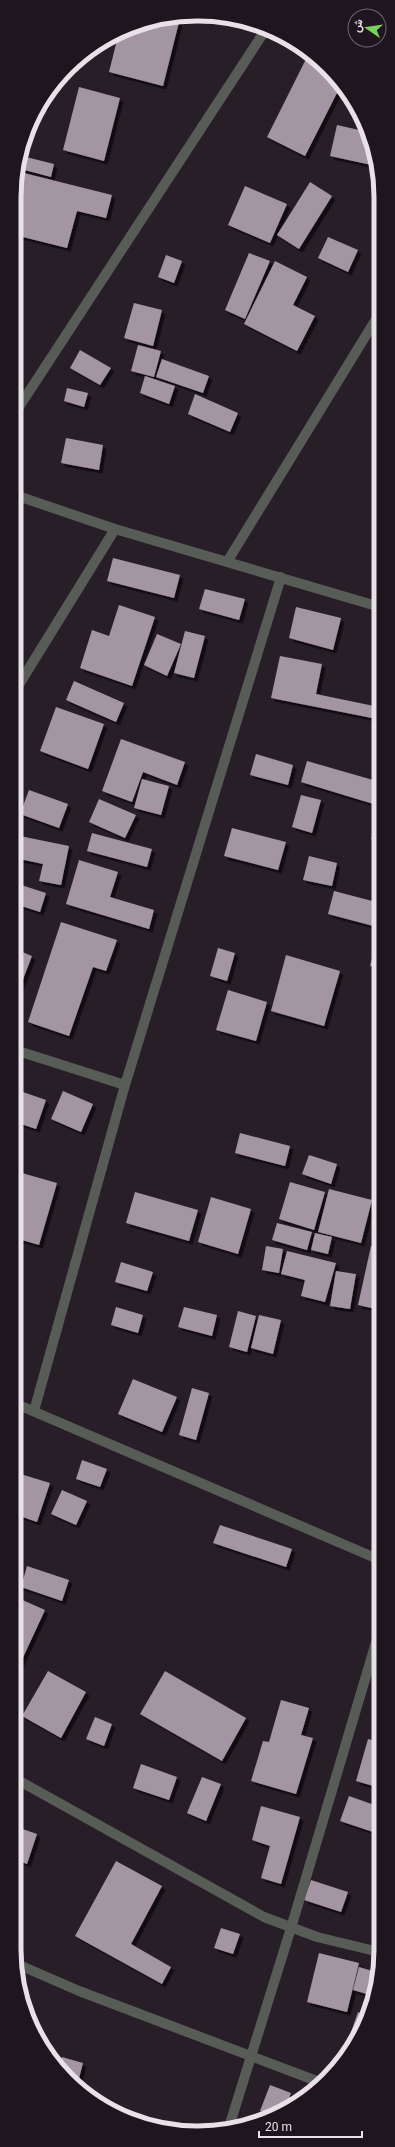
<svg xmlns="http://www.w3.org/2000/svg" width="395" height="2147" font-family="Roboto,Vazirmatn,sans-serif">
<defs>
<filter id="shadow"><feDropShadow dx="3.5" dy="3.5" stdDeviation="0" flood-color="#0009"/></filter>
</defs>
<rect width="100%" height="100%" fill="#281e28"/>
<!-- building -->
<path fill="#a395a2" filter="url(#shadow)" d="M169 19 179 22 163 86 109 72 118 36 150 20Z
M307 57 327 68 340 87 305 156 267 137Z
M79 87 120 98 104 161 63 150Z
M49 94 45 107 39 105 46 97Z
M337 125 368 132 376 166 330 156Z
M22 156 54 164 51 177 17 168Z
M20 172 112 195 106 218 77 211 67 248 15 235 16 190Z
M310 182 332 196 299 249 277 235Z
M245 186 287 204 270 243 228 225Z
M328 237 358 250 348 272 318 258Z
M249 253 270 261 245 319 225 310Z
M166 255 182 261 174 283 158 277Z
M275 261 307 277 293 305 315 316 297 351 244 324Z
M134 303 162 310 153 346 124 338Z
M138 345 161 351 154 377 131 371Z
M80 350 111 368 100 385 70 368Z
M162 359 209 376 203 393 156 377Z
M145 376 175 386 169 404 140 393Z
M67 388 88 393 84 407 64 401Z
M195 394 238 413 230 432 188 414Z
M66 438 103 445 99 470 61 463Z
M113 558 180 575 174 598 107 581Z
M205 589 245 599 239 620 199 609Z
M119 605 155 617 132 686 80 668 92 630 109 636Z
M296 607 341 618 333 650 289 638Z
M185 631 205 636 194 678 174 673Z
M157 634 181 644 167 676 144 665Z
M280 656 322 664 316 694 374 706 372 718 271 698Z
M74 681 124 703 116 722 66 700Z
M56 707 104 724 88 769 40 751Z
M121 739 185 762 177 785 143 772 132 802 102 791Z
M256 754 293 765 288 785 250 775Z
M307 761 380 782V806L301 782Z
M142 779 169 786 161 815 134 808Z
M29 790 68 804 59 828 20 814Z
M301 795 321 800 312 833 292 827Z
M99 799 136 815 125 838 89 822Z
M380 815V842L371 839Z
M232 828 286 842 278 870 224 856Z
M92 833 152 849 147 867 87 851Z
M15 835 69 846 61 885 39 881 43 864 15 858Z
M309 856 337 863 332 886 303 880Z
M79 860 118 872 110 897 154 910 149 929 66 904Z
M15 883 46 893 40 912 15 904Z
M334 891 380 903 377 927 328 914Z
M61 922 117 940 106 971 93 967 69 1036 28 1022Z
M380 927V968L370 966Z
M218 948 235 953 227 981 210 976Z
M15 949 32 956 15 1000Z
M286 955 340 971 324 1026 271 1011Z
M228 990 267 1002 256 1041 216 1030Z
M15 1080 20 1081 15 1101Z
M63 1091 93 1104 81 1132 51 1119Z
M23 1092 46 1100 36 1129 15 1122V1115Z
M240 1133 290 1146 285 1166 235 1153Z
M309 1155 337 1164 331 1184 302 1174Z
M15 1171 57 1183 39 1245 15 1238Z
M290 1182 325 1192 314 1230 279 1219Z
M329 1189 372 1200 361 1243 318 1232Z
M135 1192 198 1210 189 1241 126 1223Z
M211 1197 251 1209 238 1254 198 1242Z
M277 1223 312 1232 307 1250 272 1240Z
M315 1233 332 1237 328 1254 311 1250Z
M266 1246 283 1249 279 1273 262 1270Z
M371 1246 380 1248V1310L358 1305Z
M287 1251 336 1263 325 1302 301 1296 305 1280 281 1274Z
M121 1262 153 1272 147 1291 115 1282Z
M336 1271 356 1274 350 1309 330 1306Z
M116 1307 143 1315 138 1333 111 1325Z
M184 1307 217 1315 212 1336 178 1327Z
M238 1311 256 1316 247 1352 229 1347Z
M259 1315 281 1320 273 1354 251 1348Z
M133 1379 177 1397 162 1432 118 1414Z
M192 1388 209 1393 196 1440 179 1435Z
M82 1460 107 1469 100 1487 76 1479Z
M14 1472 50 1483 37 1522 14 1514Z
M62 1490 87 1501 76 1525 51 1514Z
M220 1525 292 1549 286 1567 213 1543Z
M27 1566 69 1580 62 1601 21 1587Z
M14 1582 21 1584 15 1605H14Z
M18 1598 45 1610 14 1677V1606Z
M48 1671 86 1692 61 1738 22 1716Z
M165 1671 246 1718 222 1761 140 1714Z
M281 1700 309 1708 301 1735 313 1738 296 1794 251 1781 263 1741 269 1742Z
M95 1717 112 1724 104 1746 86 1739Z
M368 1739 380 1742V1788L356 1781Z
M141 1764 177 1777 169 1800 133 1788Z
M202 1777 221 1784 206 1821 187 1813Z
M14 1793 20 1795 14 1812Z
M349 1796 380 1807 379 1834 340 1821Z
M261 1806 300 1817 281 1884 261 1878 270 1846 252 1840Z
M14 1826 37 1834 27 1864 14 1859Z
M116 1861 162 1886 131 1944 171 1967 162 1984 75 1936Z
M311 1880 348 1892 341 1912 304 1900Z
M221 1928 240 1934 233 1954 214 1948Z
M319 1953 359 1963 347 2012 307 2002Z
M359 1967 376 1972 370 1995 353 1990Z
M358 2012 365 2015 358 2038 350 2035Z
M62 2057 83 2063 77 2086 68 2079 59 2066Z
M270 2085 291 2093 286 2106 271 2115 260 2111Z"/>
<g fill="none" stroke-linecap="round" stroke-linejoin="round">
<!-- minor -->
<path stroke="#585c56" stroke-width="10" d="M15 413 266 29
M15 495 115 529 380 607
M227 562 381 311
M15 691 115 529
M15 1050 125 1085
M14 1403 380 1560
M34 1411 125 1085 281 577
M14 1778 264 1917 317 1937 379 1952
M17 1964 79 1991 322 2083
M229 2127 291 1928 380 1629"/>
</g>
<!-- crop -->
<path d="M0 0H395V2147H0ZM197 21H198A176 176 0 0 1 374 197V1950A176 176 0 0 1 198 2126H197A176 176 0 0 1 21 1950V197A176 176 0 0 1 197 21Z" fill="#1f151e" fill-rule="evenodd"/>
<path fill="none" stroke="#e8e1e7" stroke-width="5" d="M197 21H198A176 176 0 0 1 374 197V1950A176 176 0 0 1 198 2126H197A176 176 0 0 1 21 1950V197A176 176 0 0 1 197 21Z"/>
<!-- north arrow -->
<g transform="translate(367 28) rotate(283)"><circle r="19" fill="#1f151e" stroke="#6f676e"/>
<path d="M0-3L7 15L0 10L-7 15Z" fill="#78d158"/>
<text y="-6" font-size="11" font-weight="bold" text-anchor="middle" fill="#e8e1e7">ش</text>
</g>
<!-- scale -->
<path d="M259 2131v6h103v-6" fill="none" stroke="#e8e1e7" stroke-width="2"/>
<text x="265" y="2131" font-size="12" fill="#e8e1e7" stroke="#1f151e" stroke-width="3" paint-order="stroke">20 m</text>
</svg>
